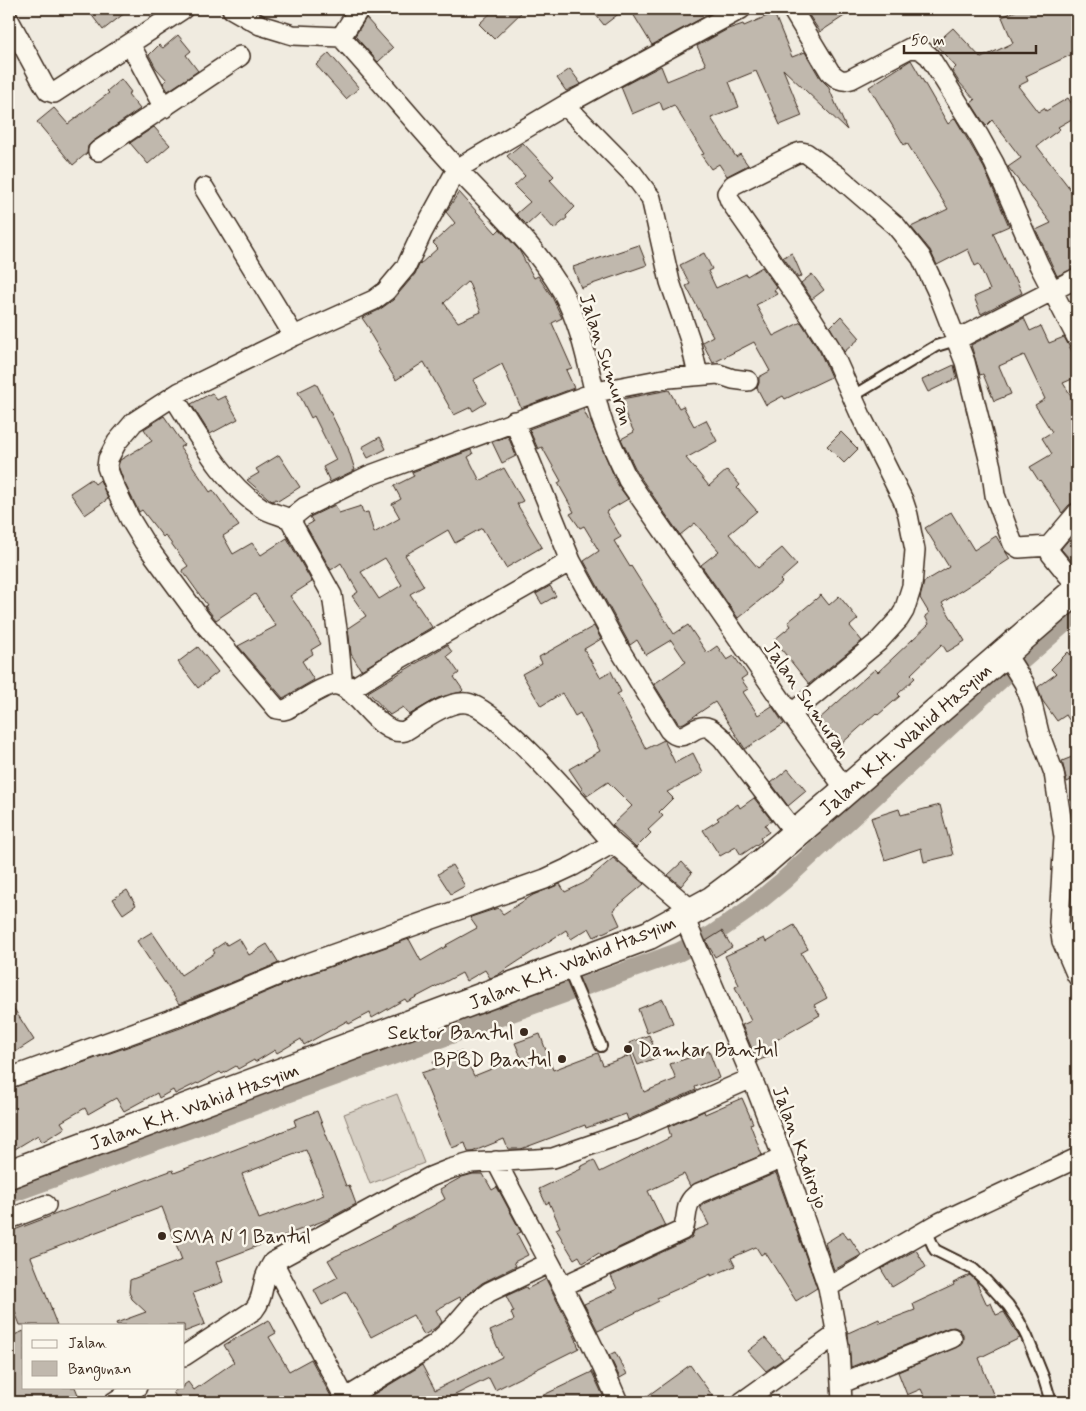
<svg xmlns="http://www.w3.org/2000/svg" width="1086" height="1411" font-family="Mynerve,sans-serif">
<rect width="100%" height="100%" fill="#f0ebe0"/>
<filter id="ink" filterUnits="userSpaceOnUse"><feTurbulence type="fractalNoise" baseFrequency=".02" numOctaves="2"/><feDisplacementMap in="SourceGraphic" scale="10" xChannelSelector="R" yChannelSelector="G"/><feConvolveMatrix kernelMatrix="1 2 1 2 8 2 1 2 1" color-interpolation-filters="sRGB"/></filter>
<g filter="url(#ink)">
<!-- garden -->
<path fill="#d5cec3" stroke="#887c70" d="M397 1094 424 1163 370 1184 344 1114Z"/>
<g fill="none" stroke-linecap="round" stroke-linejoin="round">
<!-- canal -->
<path stroke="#aca397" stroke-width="19" d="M9 1194 679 952 712 935 748 910 783 881 1003 677 1077 612"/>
</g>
<!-- building -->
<path fill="#c0b8ad" stroke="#3b2a1e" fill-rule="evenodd" d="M87 9H130L103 30Z
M495 9H525L494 39 479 24Z
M591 9H625L604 25Z
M630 9H716L717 10 652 45Z
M805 9H855L820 32Z
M1020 9H1077V52L1026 76 1028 81 1018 86 1038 112 1044 108 1046 111 1068 98 1072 104 1077 101V116L1058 127 1060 129 1037 146 1071 190 1077 184V267L1057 276 1036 230 1051 223 1008 167 1021 158 992 120 986 126 971 103 975 100 959 82 952 71 956 67 935 44 953 28 981 58 1013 43 1002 17Z
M774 13 792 57 805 52 820 78 828 86 847 130 783 69 802 116 780 125 756 71 729 82 739 107 711 118 736 157 740 154 748 165 727 176 719 164 711 169 701 155 704 154 674 105 663 110 660 102 632 114 621 87 661 66 667 81 706 65 697 46 728 29 743 24 744 26Z
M366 18 393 48 378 62 355 36Z
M178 35 191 51 186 55 198 71 168 91 163 83 167 80 156 68 149 55 159 45 163 48Z
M329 53 359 88 346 99 316 65Z
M911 60 948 124 955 118 969 142 984 168 1009 226 993 233 1013 278 1015 277 1022 293 981 314 974 297 990 290 979 264 975 266 968 249 937 265 930 250 911 227 948 209 907 143 904 145 869 87Z
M570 69 581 84 566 91 557 78Z
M121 79 131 92 128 94 140 109 92 142 88 146 87 153 73 165 37 122 54 108 68 124 109 93 107 91Z
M154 127 170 145 148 164 130 143Z
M523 143 554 176 550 180 575 207 566 216 567 218 554 229 540 213 527 225 516 214 530 202 514 186 525 176 507 156Z
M459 192 496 233 500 229 506 236 519 250 534 278 538 276 552 297 562 318 552 323 572 368 566 370 574 388 521 408 502 364 473 380 486 403 473 411 471 407 454 415 424 362 396 380 378 351 380 350 369 332 371 331 362 318 379 310 393 300 415 274 419 265 438 248 433 243 455 223 446 212ZM468 281 481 312 458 322 444 303Z
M639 245 647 265 581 288 573 267Z
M704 253 712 269 708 271 716 288 746 274 747 276 762 267 777 288 774 290 777 294 756 305 773 336 801 322 820 352 831 377 785 399 783 396 766 405 757 388 759 383V377L770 371 754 342 713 363 702 342 713 336 686 286 690 284 680 265Z
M792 253 802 276 798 278 783 257Z
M812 274 824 290 812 299 801 283Z
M841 316 860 338 844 352 830 327Z
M1024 318 1030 331 1041 326 1049 343 1064 337 1074 355 1077 353V377L1063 383 1077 405V502L1069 505 1062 513 1040 480 1039 481 1030 467 1052 454 1042 438 1052 432 1035 405 1045 399 1024 355 999 366 1011 394 994 401 983 374 980 375 971 345Z
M954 365 957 378 928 392 922 380Z
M316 383 348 448 355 470 330 482 323 467 336 460 314 416 311 418 298 392Z
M669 390 679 408 683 406 694 426 706 420 717 441 686 458 709 486 727 470 740 485 737 488 757 511 729 534 758 568 782 548 797 565 780 580 782 582 738 618 701 565 719 551 695 523 680 535 638 474 621 439 634 432 619 401 627 398Z
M212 393 217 400 225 396 238 419 210 434 191 404Z
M583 409 589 421 590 420 618 485 628 499 606 512 621 537 614 541 630 567 631 566 674 634 688 625 707 653 717 646 727 660 734 656 747 675 741 679 748 689 743 692 758 715 772 706 784 724 745 749 715 702 684 723 680 724 678 723 654 684 686 662 671 640 646 655 637 640 630 645 584 561 599 551 584 526 580 528 570 514 574 512 558 483 561 481 542 447 538 449 529 429Z
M164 416 184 445 180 447 210 492 213 490 239 526 223 536 233 554 252 543 261 555 287 538 312 582 290 596 309 623 321 644 311 650 313 654 302 661 314 680 283 698 238 646 276 626 255 594 216 620 205 606 207 605 182 570 188 566 165 535 163 537 142 510 139 512 124 482 118 466 120 460 152 441 144 429Z
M841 432 858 449 844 463 827 446Z
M508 436 516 456 502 463 492 442Z
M380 437 386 449 368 458 362 447Z
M471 450 473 454 468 457 480 481 504 468 523 501 517 504 542 547 506 568 482 528 455 543 448 530 405 555 424 586 410 594 432 627 361 670 351 654 348 628 366 616 352 596 358 592 341 563 331 570 306 526 313 522 310 517 335 505 339 513 361 506 363 513 368 512 374 533 400 518 392 504 401 499 394 486 414 476 412 472ZM385 558 402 585 379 599 361 572Z
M279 455 300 487 278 501 276 499 272 501 268 498 247 480 259 473 256 469Z
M91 479 95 484 100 480 108 499 85 515 70 493Z
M951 512 974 550 996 536 1010 559 942 603 965 641 947 652 942 644 911 674 915 678 898 694 900 696 878 715 876 713 840 745 818 720 875 669 878 672 929 624 925 616 929 613 920 598 924 582 949 567 925 528Z
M1077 530V567L1061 549Z
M550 586 556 596 542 604 536 594Z
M821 595 829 605 839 596 858 619 850 626 862 641 809 684 774 640 791 626 788 622Z
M594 626 601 639 584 649 600 677 611 671 621 692 617 694 646 749 664 740 675 763 693 753 703 773 667 792 673 798 659 812 663 816 648 830 651 833 636 848 612 825 632 806 608 782 587 796 569 769 600 751 580 713 575 716 562 693 541 706 522 674 542 663 539 657Z
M447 645 452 652 447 656 459 673 454 677 463 690 461 692 438 698 409 715 403 707 390 715 368 692Z
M198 647 218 672 198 688 178 662Z
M1068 652 1077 662V732L1066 715 1057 721 1042 700 1038 687 1056 674 1051 669Z
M1077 755V777L1067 782 1062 761Z
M788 769 806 791 788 806 771 783Z
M754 798 772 821 765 825 769 832 760 838 762 841 741 855 736 847 720 856 703 830 719 820 717 818 738 804 740 808Z
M940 805 953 855 924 862 921 848 885 860 871 818 899 809 901 815Z
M613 858 644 884 613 910 620 925 594 937 589 928 571 939 566 930 496 976 490 978 485 970 466 981 462 973 407 1002 405 999 372 1018 370 1013 349 1024 347 1021 304 1045 301 1039 277 1053 275 1050 255 1062 254 1060 238 1069 236 1066 222 1074 220 1072 198 1084 197 1083 175 1094 173 1090 159 1098 157 1093 124 1111 116 1098 88 1114 85 1108 61 1122 65 1128 42 1142 38 1135 15 1149 14 1147 9 1150V1089L189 1025 304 976 409 939 421 961 447 946 446 945 477 928 470 918 471 917 498 908 503 914 533 895 560 884 565 892 584 883Z
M682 862 692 873 681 886 668 875Z
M452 865 465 886 451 894 438 874Z
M127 890 136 905 123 914 113 899Z
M794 925 808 949 801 953 827 998 814 1005 820 1015 773 1042 778 1053 757 1061 742 1025 751 1021 735 987 739 985 725 956 764 938 766 942Z
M722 931 732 947 715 957 706 941Z
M152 932 181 975 215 953 213 950 225 942 227 945 239 938 249 955 267 944 279 963 179 1004 137 941Z
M663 999 673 1023 647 1033 638 1009Z
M9 1001 34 1040 9 1056Z
M540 1034 553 1070 598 1053 603 1065 631 1055 644 1092 676 1079 670 1064 709 1051 719 1078 695 1087 696 1090 628 1120 626 1114 586 1128 585 1125 521 1149H508L504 1139 472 1152H468L465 1143 452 1148 421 1073 436 1068 433 1062 461 1051 464 1059 466 1058 474 1076 521 1057 515 1043Z
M649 1035 658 1057 638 1065 629 1043Z
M742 1098 753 1123 750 1124 762 1155 690 1186 684 1174 648 1191 665 1226 601 1256 599 1253 583 1263 579 1256 574 1259 556 1229 560 1227 549 1202 546 1204 539 1189 581 1169 580 1167 594 1160 600 1172 671 1137 668 1127 704 1111 705 1114Z
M317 1111 346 1186 349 1185 356 1204 328 1219 216 1262 223 1282 193 1293 205 1324 184 1332V1325H117L116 1323 146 1312 132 1299 129 1292 130 1280 182 1260 162 1207 31 1257 52 1310H51L57 1325H20L9 1296V1232L151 1178 173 1170 174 1173 296 1126 294 1120ZM306 1150 324 1195 259 1219 242 1174Z
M776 1173 817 1288 796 1301 765 1252 761 1255 756 1247 731 1258 735 1266 711 1276V1274L657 1298 659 1301 598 1331 584 1304 617 1289 611 1276 688 1240 692 1237 694 1231 709 1225 700 1207 705 1203Z
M473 1174H483L492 1190 497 1187 521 1232 517 1234 528 1255 514 1262 516 1266 482 1283 461 1300 460 1297 436 1310 442 1322 434 1329 424 1335 413 1315 371 1337 346 1292 322 1305 314 1290 338 1277 328 1260 415 1216 445 1199 440 1189 462 1177Z
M843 1232 848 1239 850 1238 861 1255 834 1270 825 1243Z
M916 1250 926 1267 892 1287 881 1269Z
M970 1275 976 1281 987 1305 991 1303 996 1315 1004 1312 1020 1338 979 1358 996 1402H927L921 1389 907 1395 898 1372 961 1345 963 1340V1334L959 1329 954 1327 948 1328 851 1367 848 1333 879 1319 880 1323 915 1310 913 1304 954 1285 953 1283Z
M546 1279 577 1341H576L579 1348 495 1390 489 1378 441 1402H361L422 1365 435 1390 502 1357 490 1331 514 1320 511 1313 514 1312 506 1296 526 1287 527 1289Z
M269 1320 276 1333 269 1337 289 1371 311 1359 334 1402H177L179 1401 173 1392 181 1387H184V1385L188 1382 194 1390 234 1362 224 1345Z
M24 1331V1387H75L81 1402H9V1337Z
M765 1338 783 1359 766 1371 748 1351Z
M615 1352 627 1374 620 1378 609 1355Z
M690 1365 717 1402H639L675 1376Z
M592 1372 606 1402H529Z"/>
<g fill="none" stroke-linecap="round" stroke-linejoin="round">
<defs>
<path id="lane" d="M853 396 936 346 956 340
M567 966 601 1046
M926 1230 935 1250 973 1269 986 1281 1008 1305 1019 1321 1027 1337 1044 1379 1051 1402"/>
<path id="street" d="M232 9 260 25 293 35 341 37C381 81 418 127 459 171 494 208 536 246 562 291 583 329 589 373 600 414 607 437 618 458 628 480L791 714 846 790
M792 9 830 72C837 79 842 82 851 79L910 48 920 49 929 56 979 136 994 163 1039 265 1077 338
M9 20 43 83 48 91 54 93 183 9
M341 37 359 9
M130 44 164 108
M565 105 633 174 651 198 670 282 690 340 698 375
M98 151 240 56
M204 188 294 336
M956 340 1077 278
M173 396C197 433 223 484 262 508 270 513 281 515 290 519
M514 421 571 561 618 647 669 730C684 747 694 721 709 728 714 730 718 735 722 738L796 834
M1077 513 1049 546 1051 554 1077 586
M1005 653 1024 683 1032 704 1039 733 1054 773 1064 837 1059 922 1062 941 1077 976
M343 687 338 636 332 595 293 525 290 519 305 507 368 476 596 392 669 378 718 374 733 379 748 381
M348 691 401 658 571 561
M791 714 878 642 899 619 904 611 912 586 915 550 908 515 903 500 861 416 830 347 813 320 730 201 727 193 733 185 795 154 801 152 806 153 838 176 896 226 921 257 938 293 965 362 991 467 995 495 1013 544 1019 548 1049 546
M613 843 694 912
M684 917 752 1078 783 1158 828 1287 839 1347 842 1402
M9 1078 185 1014 300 966 545 879 573 866 613 843C589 816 497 707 467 703 448 700 421 721 405 731 377 738 356 681 332 685 321 687 298 703 287 709L283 710 277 709 202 621 144 542 130 519 114 486 107 467 108 459 117 442 134 422 180 392 294 336 374 300 386 291 406 267 422 233 457 169 565 105 741 9
M496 1161C537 1241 583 1319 618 1402
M9 1219 46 1205
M273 1262 347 1402
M563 1286 683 1230C689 1214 683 1203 699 1193L783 1158
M828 1287 941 1222 1077 1158
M184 1356 254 1310C262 1300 262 1290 265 1278 267 1272 270 1267 273 1262L430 1177 450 1169 471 1163 553 1158 634 1130 752 1078
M842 1383 952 1338
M346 1398 435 1344 455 1325 473 1304 489 1292 549 1263
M114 1402 137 1387
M742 1402 837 1334"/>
<path id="primary" d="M9 1174 649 935 713 900 761 864 1077 590"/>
</defs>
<!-- lane casing -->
<use href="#lane" stroke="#3b2a1e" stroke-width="14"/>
<!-- street casing -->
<use href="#street" stroke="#3b2a1e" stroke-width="22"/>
<!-- primary casing -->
<use href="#primary" stroke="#3b2a1e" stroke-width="31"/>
<!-- lane -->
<use href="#lane" stroke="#fbf7ec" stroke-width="10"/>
<!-- street -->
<use href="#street" stroke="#fbf7ec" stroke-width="19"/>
<!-- primary -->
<use href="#primary" stroke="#fbf7ec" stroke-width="28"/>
</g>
</g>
<!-- markers -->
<g fill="#3b2a1e" stroke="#fbf7ec" stroke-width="2">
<circle cx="524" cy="1032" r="5"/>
<circle cx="628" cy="1049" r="5"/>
<circle cx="562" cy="1059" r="5"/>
<circle cx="162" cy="1236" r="5"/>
</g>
<g text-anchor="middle" stroke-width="5" stroke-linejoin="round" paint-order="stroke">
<!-- street labels -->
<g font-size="20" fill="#3b2a1e" stroke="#fbf7ec">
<text transform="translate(607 359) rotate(72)" y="7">Jalan Sumuran</text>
<text transform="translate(808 699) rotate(55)" y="7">Jalan Sumuran</text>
<text transform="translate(905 739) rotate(-41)" y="7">Jalan K.H. Wahid Hasyim</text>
<text transform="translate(572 962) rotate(-22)" y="7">Jalan K.H. Wahid Hasyim</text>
<text transform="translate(194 1106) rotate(-20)" y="7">Jalan K.H. Wahid Hasyim</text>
<text transform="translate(801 1147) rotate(70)" y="7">Jalan Kadirojo</text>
</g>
<!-- poi labels -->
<g font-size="20" fill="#3b2a1e" stroke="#fbf7ec" text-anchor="end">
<text x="514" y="1039">Sektor Bantul</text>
<text x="638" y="1056" text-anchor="start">Damkar Bantul</text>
<text x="552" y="1066">BPBD Bantul</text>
<text x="172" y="1243" text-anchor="start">SMA N 1 Bantul</text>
</g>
</g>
<!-- margin -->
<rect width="1086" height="1411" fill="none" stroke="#fbf7ec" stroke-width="30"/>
<rect x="15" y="15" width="1056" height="1381" fill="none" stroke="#3b2a1e" stroke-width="2" filter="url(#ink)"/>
<!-- legend -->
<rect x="22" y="1324" width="162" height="65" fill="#fbf7ec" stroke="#aea59a"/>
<rect x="32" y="1340" width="25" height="8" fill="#fbf7ec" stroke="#aea59a"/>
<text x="68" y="1348" font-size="15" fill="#3b2a1e">Jalan</text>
<rect x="32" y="1361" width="25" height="15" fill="#c0b8ad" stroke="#aea59a"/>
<text x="68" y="1374" font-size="15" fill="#3b2a1e">Bangunan</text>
<!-- scale -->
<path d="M904 45v8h132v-8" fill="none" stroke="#3b2a1e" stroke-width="2.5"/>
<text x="911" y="45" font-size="15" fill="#3b2a1e" stroke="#fbf7ec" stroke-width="4" paint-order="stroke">50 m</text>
</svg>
